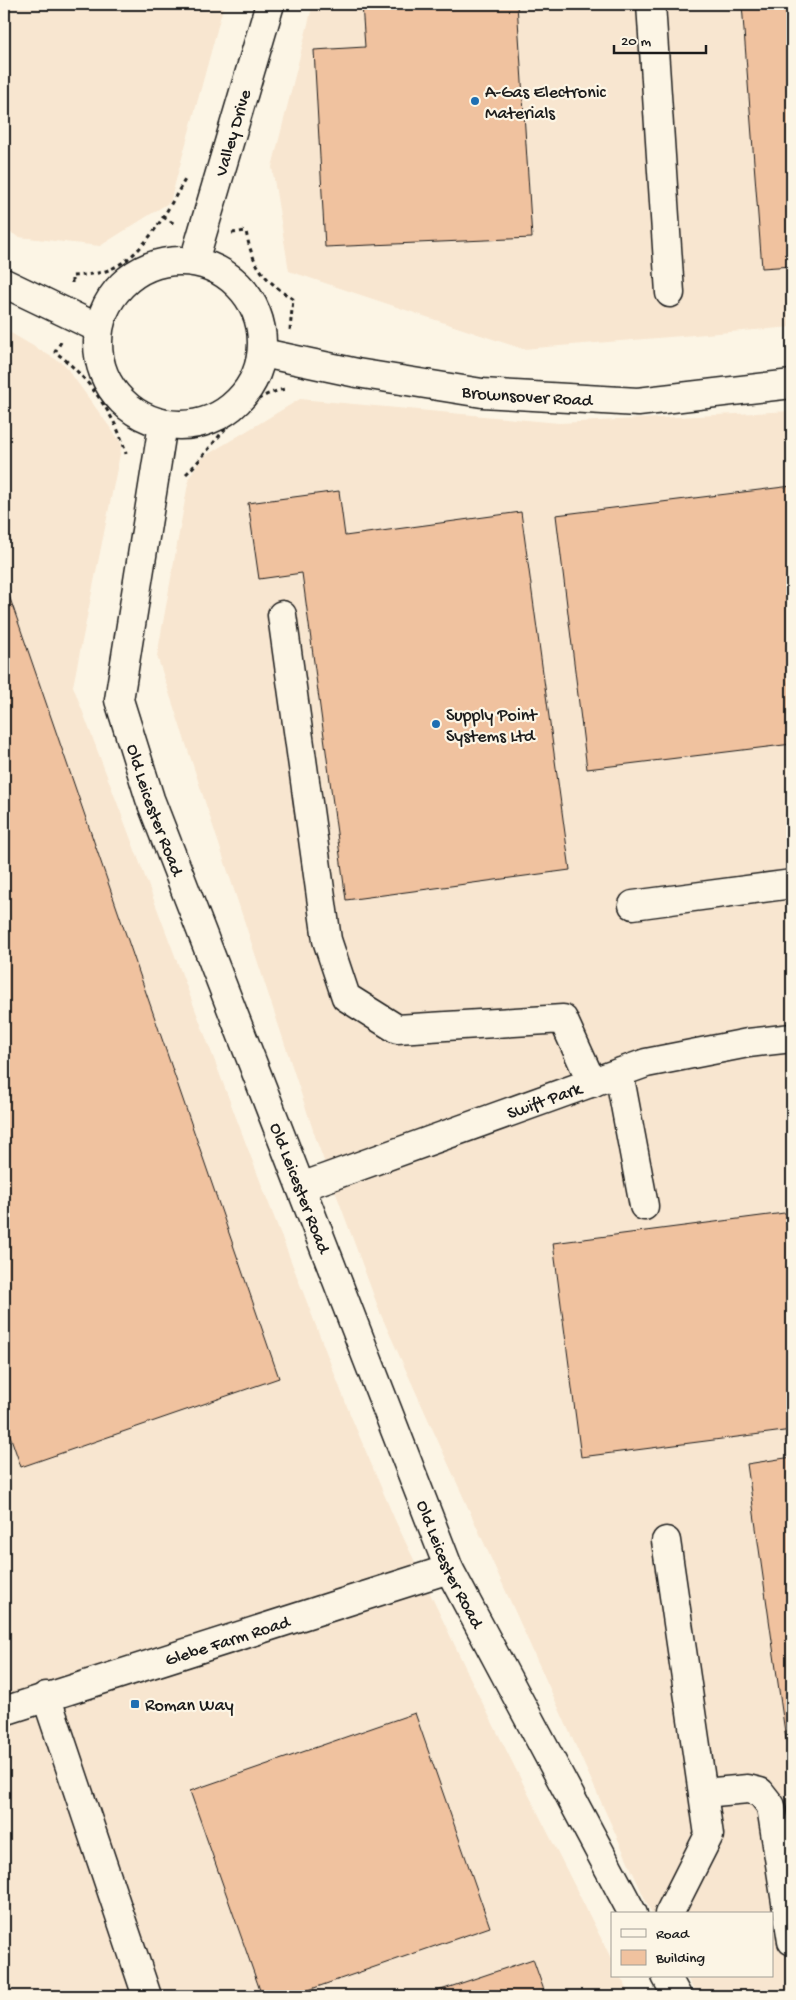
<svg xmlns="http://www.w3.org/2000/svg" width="796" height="2000" font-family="'Gochi Hand',sans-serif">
<rect width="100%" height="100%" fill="#fcf5e5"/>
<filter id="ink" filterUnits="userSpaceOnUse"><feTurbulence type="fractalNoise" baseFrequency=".02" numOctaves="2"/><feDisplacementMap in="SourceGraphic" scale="10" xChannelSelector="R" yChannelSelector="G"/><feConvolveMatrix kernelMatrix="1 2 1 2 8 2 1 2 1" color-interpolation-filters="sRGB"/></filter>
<g filter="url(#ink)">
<!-- built -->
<path fill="#f8e6d0" d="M4 4H224L170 202 100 246 19 237 4 229Z
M313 4H792V327L523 349 289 271 272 167Z
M4 329 64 364 122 444 73 686 254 1165 350 1414 395 1520 477 1692 612 1960V1976H620L631 1996H4Z
M300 399 559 423 792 411V1996H697L686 1976H772V1914H652L649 1908 381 1315 317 1142 157 656 189 478 200 459Z"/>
<!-- building -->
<path fill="#f0c29f" stroke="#1c1c1c" d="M362 4H517L532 238 325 247 314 50 365 47Z
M742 4H792V266L762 268Z
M792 486V744L587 769 556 515Z
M339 491 345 536 521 512 570 870 346 900 302 573 259 579 248 503Z
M4 581 279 1378 21 1467 4 1418Z
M792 1212V1430L581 1457 553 1243Z
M792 1457V1782L747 1464Z
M415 1713 490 1927 291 1996H262L190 1791Z
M533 1959 546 1996H423Z"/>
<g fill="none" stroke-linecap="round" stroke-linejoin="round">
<defs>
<g id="minor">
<path d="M651 4 670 293"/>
<circle cx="180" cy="343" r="82"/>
<path id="s1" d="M194 261 270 4"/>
<path d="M4 283 98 328"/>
<path id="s2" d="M263 353 357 373 482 393 638 402 792 384"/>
<path id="s3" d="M163 424 119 700 150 799 449 1569 633 1914"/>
<path d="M282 615 327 940 346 997 397 1029 563 1019 592 1083"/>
<path d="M633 905 792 884"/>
<path d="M619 1073 644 1206"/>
<path id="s4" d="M301 1187 646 1063 748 1043 792 1038"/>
<path d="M666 1541 709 1835 669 1914"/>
<path d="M46 1696 147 1996"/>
<path id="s5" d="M4 1711 449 1569"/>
<path d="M703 1793 748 1789 760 1792 771 1806 792 1941"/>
<path d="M666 1976 677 1996"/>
</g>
</defs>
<!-- minor casing -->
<use href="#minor" stroke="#1c1c1c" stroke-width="31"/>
<!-- path -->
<path stroke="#1c1c1c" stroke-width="3" stroke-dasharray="4 4" stroke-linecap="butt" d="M163 217 175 224
M232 233 246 231C252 265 264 280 293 299L290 330
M72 283V276C85 275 101 274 113 268 148 251 167 210 186 178
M61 342 55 352C85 373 118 418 126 454
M186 474C217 445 238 398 285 389"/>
<!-- minor -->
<use href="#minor" stroke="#fcf5e5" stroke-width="28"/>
</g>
</g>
<!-- markers -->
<g fill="#1f6fb2" stroke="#fcf5e5" stroke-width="2">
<circle cx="475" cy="101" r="5"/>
<circle cx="436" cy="724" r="5"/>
<rect x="130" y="1699" width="10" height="10" rx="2.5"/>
</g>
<g text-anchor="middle" stroke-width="4.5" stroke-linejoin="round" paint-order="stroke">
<!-- poi labels -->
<g font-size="18" fill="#1c1c1c" stroke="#fcf5e5" text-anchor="start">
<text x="485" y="97">A-Gas Electronic<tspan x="485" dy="21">Materials</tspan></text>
<text x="446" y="720">Supply Point<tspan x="446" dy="21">Systems Ltd</tspan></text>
<text x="145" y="1710">Roman Way</text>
</g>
<!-- street labels -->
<g font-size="18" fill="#1c1c1c" stroke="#fcf5e5">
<text dy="6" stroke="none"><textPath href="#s1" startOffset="134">Valley Drive</textPath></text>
<text dy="6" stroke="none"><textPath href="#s2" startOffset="268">Brownsover Road</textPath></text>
<text dy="6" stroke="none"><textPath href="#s3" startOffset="395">Old Leicester Road</textPath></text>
<text dy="6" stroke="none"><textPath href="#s4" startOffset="258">Swift Park</textPath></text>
<text dy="6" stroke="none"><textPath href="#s3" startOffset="800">Old Leicester Road</textPath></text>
<text dy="6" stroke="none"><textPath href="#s3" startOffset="1205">Old Leicester Road</textPath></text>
<text dy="6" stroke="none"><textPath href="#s5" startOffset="234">Glebe Farm Road</textPath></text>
</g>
</g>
<!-- margin -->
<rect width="796" height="2000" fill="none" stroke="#fcf5e5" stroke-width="20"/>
<rect x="10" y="10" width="776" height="1980" fill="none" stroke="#1c1c1c" stroke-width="2" filter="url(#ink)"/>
<!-- legend -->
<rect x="611" y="1912" width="162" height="65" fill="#fcf5e5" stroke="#a29e95"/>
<rect x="621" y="1929" width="25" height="8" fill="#fcf5e5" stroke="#a29e95"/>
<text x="656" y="1938" font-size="15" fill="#1c1c1c">Road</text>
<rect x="621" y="1950" width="25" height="15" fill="#f0c29f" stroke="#a29e95"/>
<text x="656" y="1962" font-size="15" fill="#1c1c1c">Building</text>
<!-- scale -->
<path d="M614 45v8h92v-8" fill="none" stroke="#1c1c1c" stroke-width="2.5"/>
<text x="621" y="45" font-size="15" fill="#1c1c1c" stroke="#fcf5e5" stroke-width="4" paint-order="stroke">20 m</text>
</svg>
